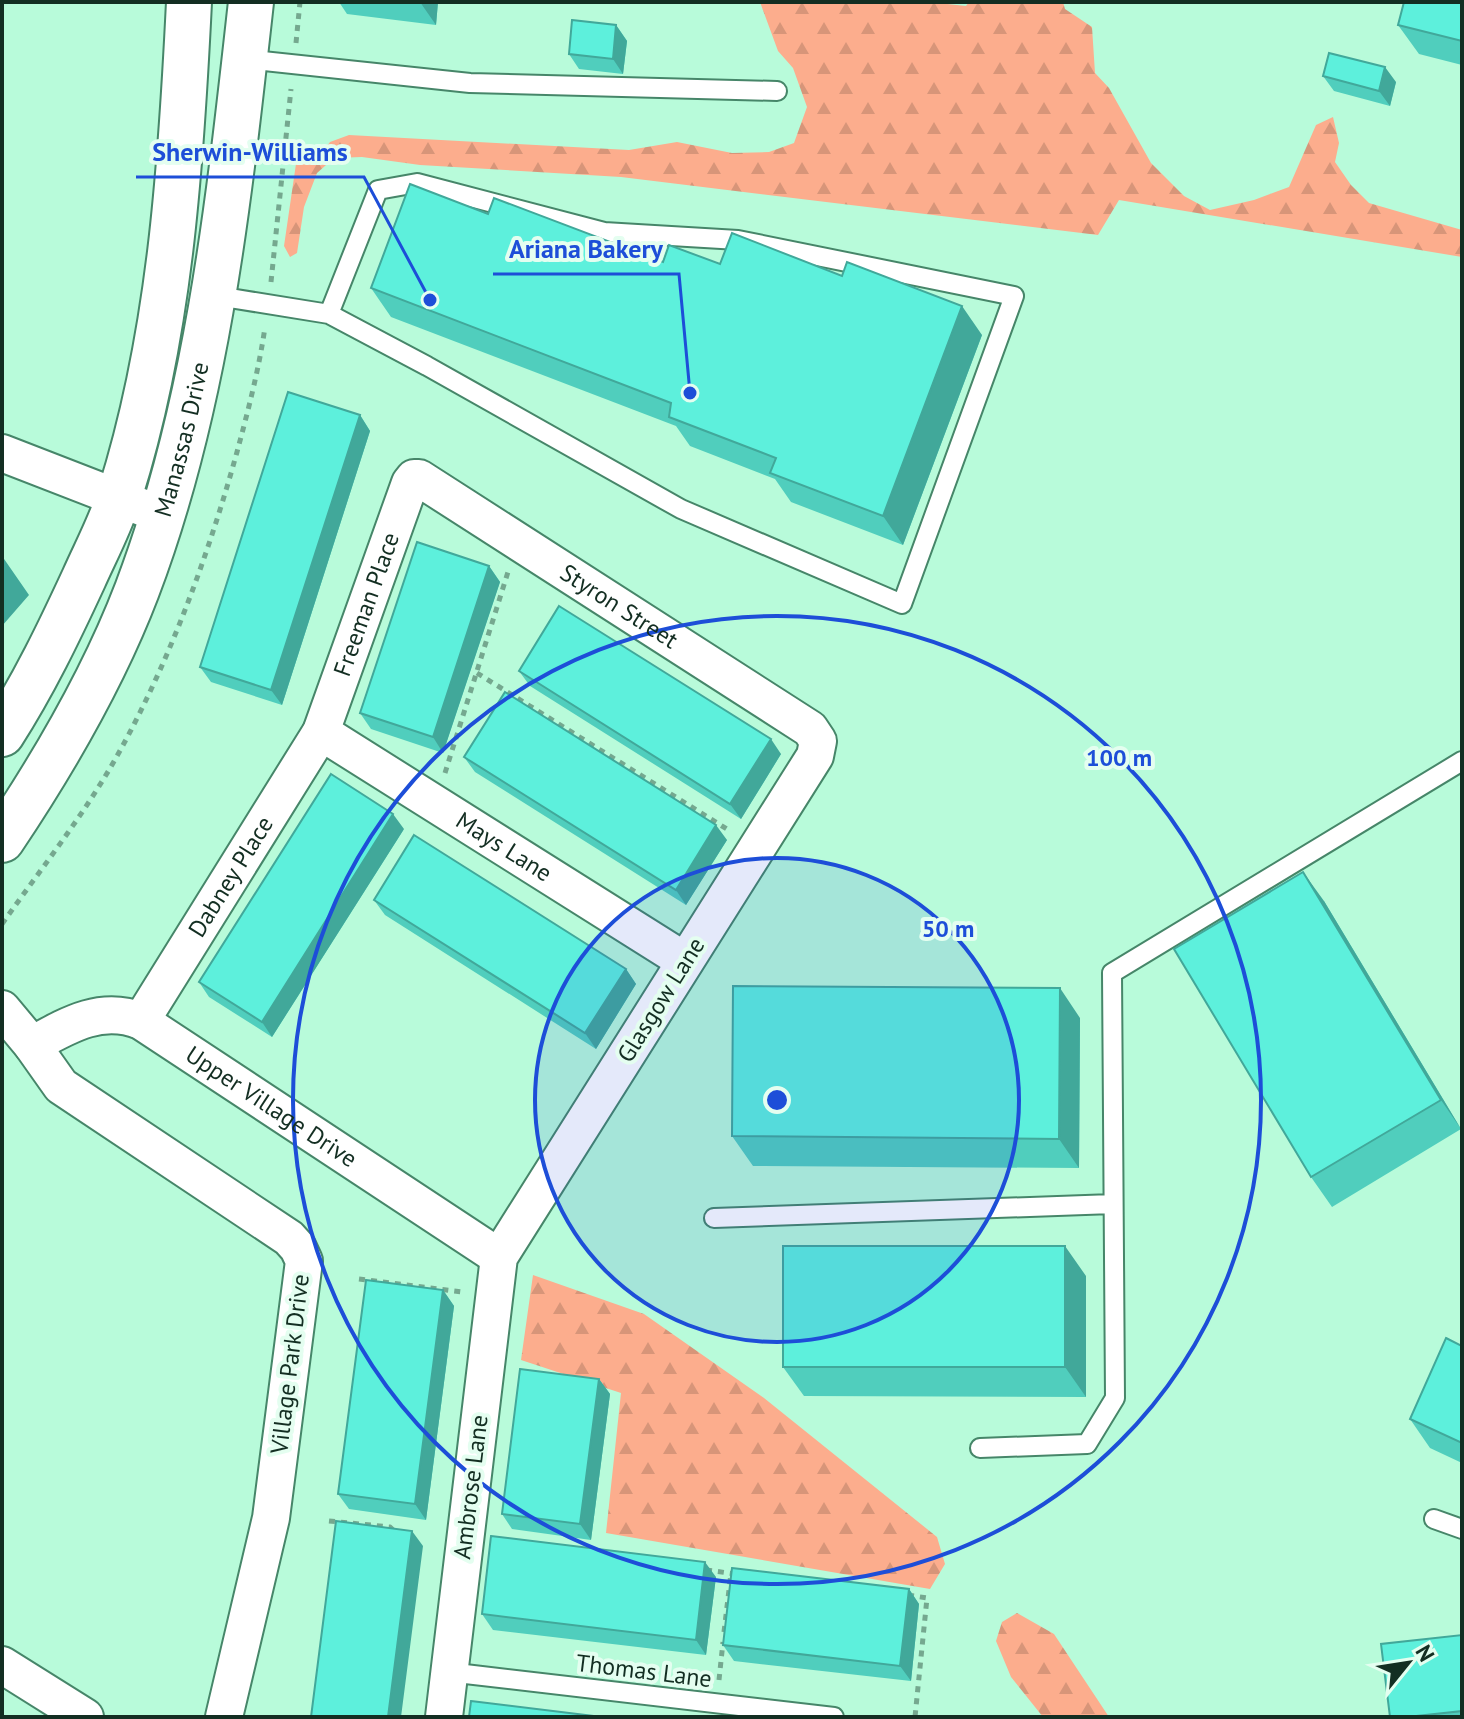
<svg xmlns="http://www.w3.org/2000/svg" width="1464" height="1719" font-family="'PT Sans',sans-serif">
<defs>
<pattern id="forest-firs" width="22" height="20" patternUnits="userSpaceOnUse" patternTransform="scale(2)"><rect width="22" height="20" fill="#fcad8d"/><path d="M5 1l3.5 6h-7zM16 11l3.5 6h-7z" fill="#d79579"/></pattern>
</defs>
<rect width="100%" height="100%" fill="#b8fbda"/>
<!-- forest -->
<path fill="url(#forest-firs)" d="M760 2H929L966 6 969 2H1063L1065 9 1092 27 1095 73 1109 88 1151 163 1184 196 1210 210 1254 200 1289 187 1316 125 1333 117 1339 143 1335 162 1351 185 1369 203 1462 230V257L1119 200 1098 235 621 177 420 165 362 157 334 158 317 173 304 207 297 253 290 257 284 246 297 157 318 158 330 142 349 135 629 150 677 142 732 153 769 152 794 143 807 107 793 68 778 51Z
M533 1275 644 1314 764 1398 937 1537 945 1564 930 1589 606 1533 621 1393 521 1360Z
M1017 1613 1054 1634 1109 1717H1043L1011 1677 996 1641 1002 1622Z"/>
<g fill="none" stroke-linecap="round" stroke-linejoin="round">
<defs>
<path id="service" d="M244 59 470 83 777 91
M211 295 329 314 427 366 681 509 902 604 1014 296 738 240 604 232 417 183 378 190 329 314
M714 1218 1113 1204
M980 1448 1087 1444 1115 1398 1112 973 1462 761
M1434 1519 1462 1529
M448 1672 834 1717"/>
<g id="minor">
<path d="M2 453 162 515"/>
<path id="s1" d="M321 732 685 961"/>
<path d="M2 1009 32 1045 61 1086 289 1238 298 1248 304 1261 271 1518 224 1717"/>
<path id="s2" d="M141 1021 321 732 410 483 414 478H419L810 729 818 741 815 756 499 1257 444 1717"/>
<path id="s3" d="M32 1045C68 1025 101 1005 141 1021L499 1257"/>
<path d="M2 1665 85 1717"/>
</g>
<g id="secondary">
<path d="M2 734C34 684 59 632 84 578 96 551 111 523 120 494 170 336 181 167 189 2"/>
<path id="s4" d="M2 840C55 761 103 679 137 590 208 403 229 199 251 2"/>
</g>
</defs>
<!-- service casing -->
<use href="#service" stroke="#468669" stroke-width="22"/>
<!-- minor casing -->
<use href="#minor" stroke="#468669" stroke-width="40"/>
<!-- secondary casing -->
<use href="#secondary" stroke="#468669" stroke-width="48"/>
<!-- path -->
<path stroke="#75a88f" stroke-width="5" stroke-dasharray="6 6" stroke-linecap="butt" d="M296 43 300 2
M271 282 291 89
M477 673 730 831
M445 773 508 572
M2 924C43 866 88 810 122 747 172 655 209 553 237 452 248 411 259 369 265 327
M359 1279 462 1292
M329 1521 390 1527 394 1531
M706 1570 736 1574
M908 1595 927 1598 915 1717
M724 1632 731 1573
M719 1680 723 1642"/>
<!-- service -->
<use href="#service" stroke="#fff" stroke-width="18"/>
<!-- minor -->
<use href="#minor" stroke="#fff" stroke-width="36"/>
<!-- secondary -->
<use href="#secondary" stroke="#fff" stroke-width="44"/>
</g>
<!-- wall -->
<path fill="#50cebd" d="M339 2H438L436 25 347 14Z
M1462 2V65L1419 54 1398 25Z
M616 25 627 41 623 74 579 69 569 54Z
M1323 76 1396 82 1390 106 1334 91Z
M488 214 663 262 720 264 842 276 982 335 903 545 791 502 775 479 690 446 676 426 391 317 371 288Z
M360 415 370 431 282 705 211 682 200 667Z
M489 566 500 582 443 753 371 729 360 713Z
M519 671 781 754 741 819 530 686Z
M464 757 727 840 686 905 475 772Z
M404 829 272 1037 209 997 199 982Z
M374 900 626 969 636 984 596 1049 385 915Z
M1324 901 1461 1129 1332 1207 1311 1177Z
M1080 1018 1079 1168 753 1166 732 1136Z
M1086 1276V1397L804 1396 783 1367Z
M443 1290 454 1306 426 1520 349 1509 338 1494Z
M1462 1346V1463L1430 1448 1410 1419Z
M599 1379 610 1394 591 1540 512 1529 502 1514Z
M716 1577 706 1655 493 1630 482 1614Z
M909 1589 919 1604 911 1681 734 1661 723 1645Z
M1462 1635V1717H1390Z"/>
<!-- shaded-wall -->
<path fill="#41a89a" d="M420 2H438L436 25Z
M616 25 627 41 623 74 613 59Z
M1385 67 1396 82 1390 106 1379 91Z
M962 306 982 335 903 545 883 516Z
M360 415 370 431 282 705 271 690Z
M2 556 29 595 2 626Z
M489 566 500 582 443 753 433 737Z
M771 739 781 754 741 819 730 804Z
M393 814 404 829 272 1037 262 1022Z
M716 825 727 840 686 905 676 890Z
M1303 872 1324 901 1461 1129 1441 1100Z
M626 969 636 984 596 1049 585 1033Z
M1060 988 1080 1018 1079 1168 1059 1139Z
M1065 1246 1086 1276V1397L1065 1367Z
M443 1290 454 1306 426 1520 415 1504Z
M599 1379 610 1394 591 1540 580 1524Z
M412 1531 423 1546 401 1717H388Z
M705 1562 716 1577 706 1655 696 1640Z
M909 1589 919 1604 911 1681 900 1666Z"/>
<!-- building -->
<path fill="#5df0dc" stroke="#41a89a" stroke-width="2" d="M1404 2H1462V41L1398 25Z
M572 20 616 25 613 59 569 54Z
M1329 53 1385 67 1379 91 1323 76Z
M410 184 488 214 494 198 663 262 669 245 720 264 732 233 842 276 847 262 962 306 883 516 770 473 776 458 669 417 671 403 371 288Z
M288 392 360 415 271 690 200 667Z
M417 542 489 566 433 737 360 713Z
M559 606 771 739 730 804 519 671Z
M505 692 716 825 676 890 464 757Z
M331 774 393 814 262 1022 199 982Z
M414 835 626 969 585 1033 374 900Z
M1303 872 1441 1100 1311 1177 1174 949Z
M733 986 1060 988 1059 1139 732 1136Z
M783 1246H1065V1367H783Z
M366 1280 443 1290 415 1504 338 1494Z
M1446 1338 1462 1346V1443L1410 1419Z
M520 1369 599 1379 580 1524 502 1514Z
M336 1521 412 1531 388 1717H311Z
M491 1536 705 1562 696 1640 482 1614Z
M732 1568 909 1589 900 1666 723 1645Z
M1462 1635V1711L1407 1717H1390L1381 1644Z
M471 1701 602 1717H469Z"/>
<!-- distance rings -->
<circle cx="777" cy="1100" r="242" fill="#1d4ed8" fill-opacity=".12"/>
<g fill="none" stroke="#1d4ed8" stroke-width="4">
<circle cx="777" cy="1100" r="242"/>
<circle cx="777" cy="1100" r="484"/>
</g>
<g text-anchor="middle" stroke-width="8" stroke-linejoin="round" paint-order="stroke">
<!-- street labels -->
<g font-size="24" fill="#132e22" stroke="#e4fef0">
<text dy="8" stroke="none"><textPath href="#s4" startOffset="442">Manassas Drive</textPath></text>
<text dy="8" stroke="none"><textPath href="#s2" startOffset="476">Freeman Place</textPath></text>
<text dy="8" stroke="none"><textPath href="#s2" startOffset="854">Styron Street</textPath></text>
<text dy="8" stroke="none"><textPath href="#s1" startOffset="216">Mays Lane</textPath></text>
<text dy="8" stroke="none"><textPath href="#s2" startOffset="170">Dabney Place</textPath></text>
<text transform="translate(661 1000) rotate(-58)" y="8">Glasgow Lane</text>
<text dy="8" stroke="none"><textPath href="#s3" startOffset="272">Upper Village Drive</textPath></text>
<text transform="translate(290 1364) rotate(-83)" y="8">Village Park Drive</text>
<text transform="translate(471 1487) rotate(-83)" y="8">Ambrose Lane</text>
<text transform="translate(644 1671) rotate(7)" y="8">Thomas Lane</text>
</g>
</g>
<circle cx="777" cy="1100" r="12" fill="#1d4ed8" stroke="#e4fef0" stroke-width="4"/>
<g font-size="24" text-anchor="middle" font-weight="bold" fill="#1d4ed8" stroke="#e4fef0" stroke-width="8" stroke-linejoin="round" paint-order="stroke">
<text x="1119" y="766">100 m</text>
<text x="948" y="937">50 m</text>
</g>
<!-- callouts -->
<path fill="none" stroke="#1d4ed8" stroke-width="3" d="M430 300L364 177H136M690 393L679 274H493"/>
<g fill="#1d4ed8" stroke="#e4fef0" stroke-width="3">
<circle cx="430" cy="300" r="8"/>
<circle cx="690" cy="393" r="8"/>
</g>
<g font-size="26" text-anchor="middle" font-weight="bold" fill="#1d4ed8" stroke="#e4fef0" stroke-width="8" stroke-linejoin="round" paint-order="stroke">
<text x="250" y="161">Sherwin-Williams</text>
<text x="586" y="258">Ariana Bakery</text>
</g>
<!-- border -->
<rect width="1464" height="1719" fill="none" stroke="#132e22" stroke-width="8"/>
<!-- north arrow -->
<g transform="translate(1408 1663) rotate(60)" stroke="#e4fef0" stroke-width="6" paint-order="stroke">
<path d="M0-6L14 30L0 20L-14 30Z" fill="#132e22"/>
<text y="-12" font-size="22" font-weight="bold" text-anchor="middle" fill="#132e22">N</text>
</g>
</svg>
